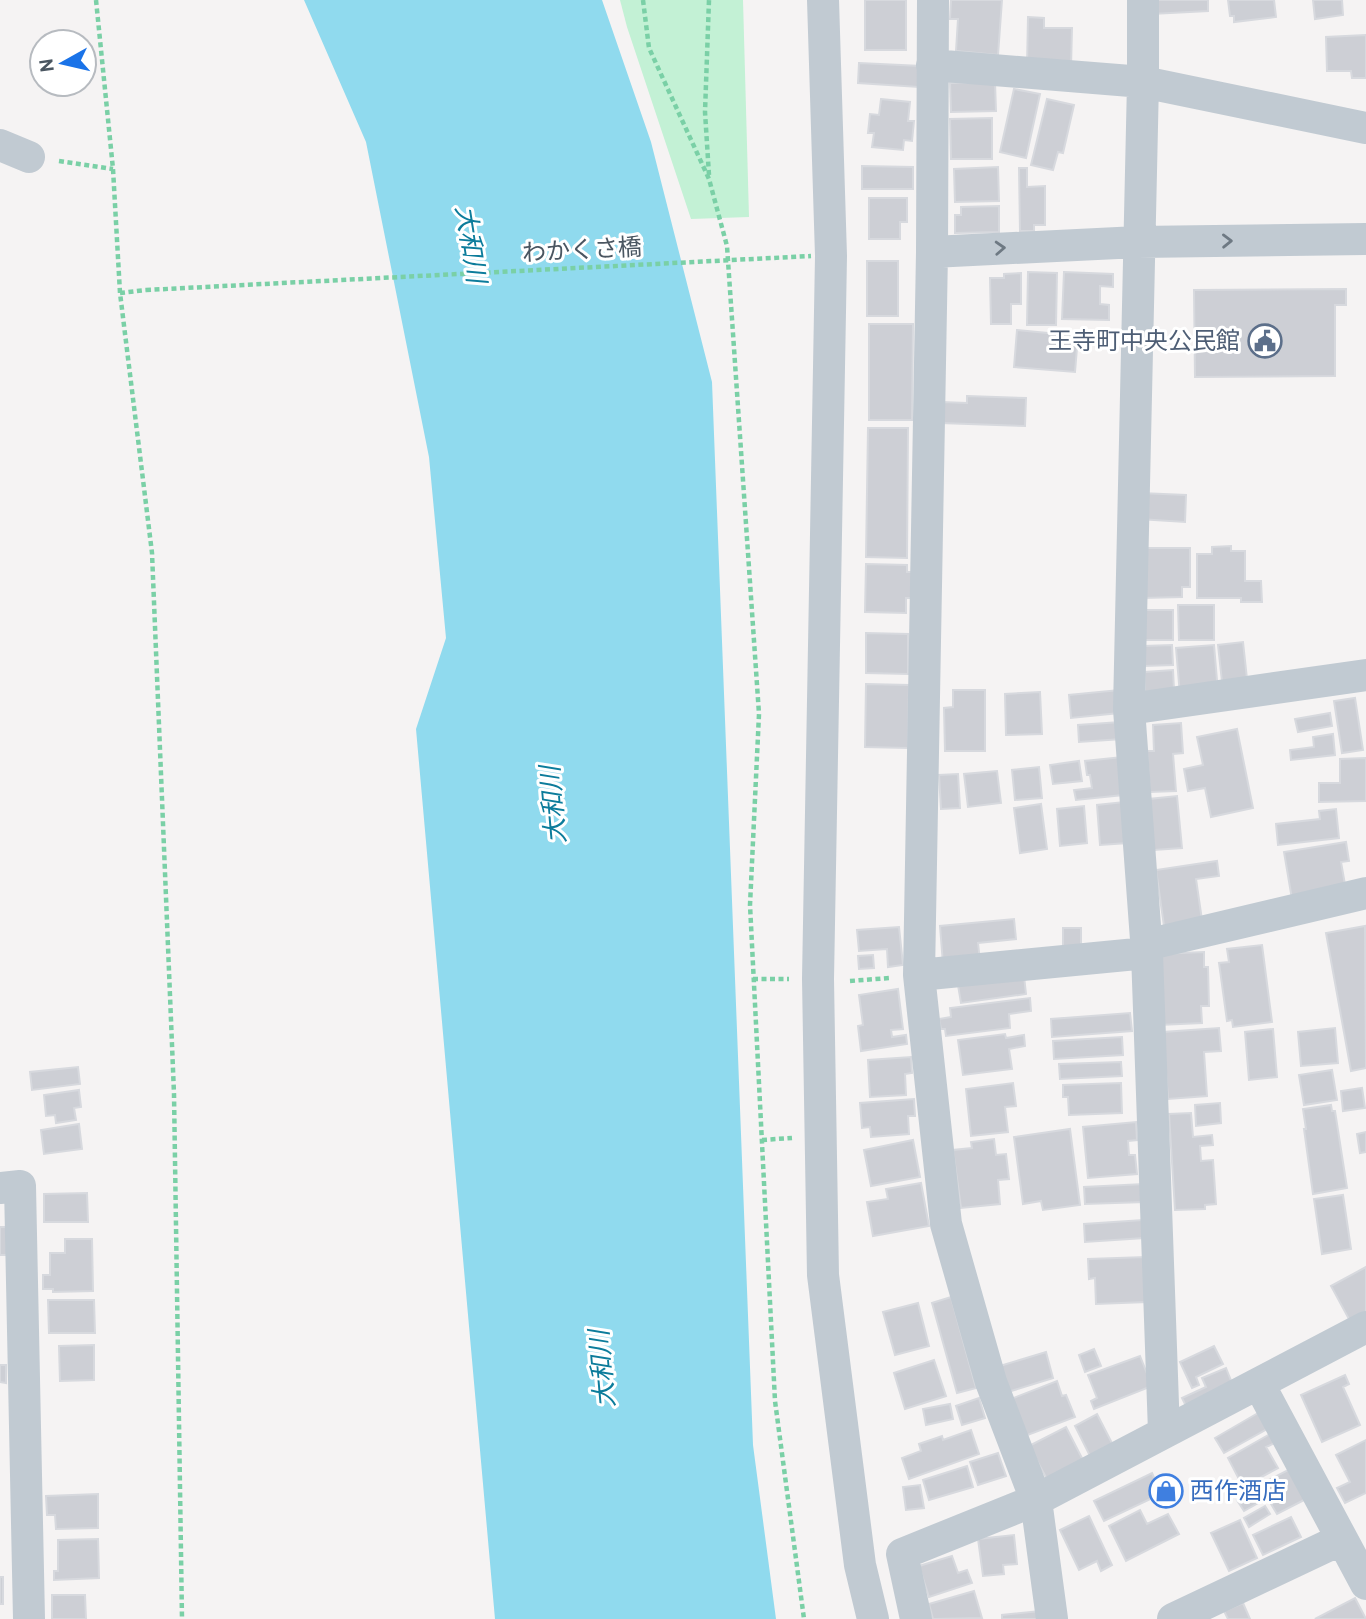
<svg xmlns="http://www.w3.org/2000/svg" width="1366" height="1619" font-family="Overpass,'Noto Sans JP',sans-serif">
<rect width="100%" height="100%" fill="#f5f3f3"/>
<!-- green -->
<path fill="#c3f1d5" d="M620 0H743L749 217 691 219 627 27Z"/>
<!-- water -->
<path fill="#90daee" d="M304 0H602L651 142 712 382 753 1445 776 1619H495L416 729 446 638 429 457 366 142Z"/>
<!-- building -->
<path fill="#cdcfd5" stroke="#d7d9de" stroke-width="2" d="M865 0H906V50H865Z
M951 0H1002L998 55 956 51 958 19H950Z
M1151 0H1208V11L1152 14Z
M1228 0H1274L1276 17 1234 22V16H1230Z
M1313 0H1342L1343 15 1315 19Z
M1028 17 1044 18V28H1072L1071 68 1027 67Z
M1366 35V78H1352L1351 71H1327L1326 37Z
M859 63 921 66 919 87 858 83Z
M995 82 996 111 951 112 950 83Z
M1014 89 1040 94 1026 158 1000 152Z
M881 99 910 102 908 121H914L912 141 904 140 903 150 872 147 874 133H868L870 114 879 115Z
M1047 99 1074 105 1063 153 1058 152 1053 170 1031 165Z
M992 118V159H951L950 119Z
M862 166 913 167V189H862Z
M998 167 999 201 955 202 954 169Z
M1019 168H1027V187L1045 186V225H1034V231H1020Z
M869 198H907V222H900V239H869Z
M999 206V232L955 233V215H961V207Z
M867 261H898V316H867Z
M1028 272 1057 273 1056 325H1027Z
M1064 272 1113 274V287L1100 286V304L1109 305V320L1062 319Z
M1021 273V304H1011V324H991L990 278H1004V274Z
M1346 289V305H1335V376L1195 377 1194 290Z
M869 324H913L912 420H869Z
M1017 330 1078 336 1075 372 1014 367Z
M967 396 1026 398 1025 426 941 423 942 402 967 403Z
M868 428H908L907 558 866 557Z
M1140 493 1186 495 1185 522 1139 519Z
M1231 546V551H1245V581H1261L1262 602H1241V598H1197V554H1212V547Z
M1143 548H1190V587H1182V597L1143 598Z
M866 564 907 565V572H913L912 598H906V613L865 612Z
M1178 605H1214V640H1179Z
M1144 610H1173V640H1144Z
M866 633 908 634V674L866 673Z
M1243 642 1248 688 1223 691 1218 645Z
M1172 645 1173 665 1144 666V646Z
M1214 645 1218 692 1180 695 1176 648Z
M1173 670 1174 690 1145 692V672Z
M866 684 909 685 908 748 865 747Z
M953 690H985V751H945L944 708 953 707Z
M1119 690V713L1071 718 1069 695Z
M1040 692 1042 734 1006 735 1005 694Z
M1355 698 1363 750 1342 753 1334 701Z
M1330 713 1332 726 1298 732 1295 719Z
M1120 722 1122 739 1079 742 1078 725Z
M1181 723 1183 753 1173 754 1176 791 1150 792 1147 751H1154L1153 725Z
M1237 729 1253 808 1211 817 1205 788 1188 791 1184 769 1203 765 1197 737Z
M1333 734 1335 755 1291 760 1290 750 1314 747 1313 737Z
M1122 757 1123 795 1076 800 1074 790 1092 788 1090 775H1087L1085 761Z
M1366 758V801L1319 802V783H1340V759Z
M1079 761 1082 781 1053 784 1050 765Z
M1039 767 1042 798 1015 800 1012 770Z
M997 771 1001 803 968 807 964 774Z
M958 774 960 808 941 809 939 775Z
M1177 796 1182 848 1154 850 1149 799Z
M1124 802 1128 843 1100 845 1097 805Z
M1041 804 1047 849 1020 853 1014 808Z
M1084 806 1087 843 1060 846 1057 809Z
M1336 809 1339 838 1278 845 1276 824 1320 819 1319 811Z
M1346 842 1349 861 1341 862 1347 896 1293 905 1284 852Z
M1217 861 1219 876 1196 879 1203 927 1165 933 1156 870Z
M1014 919 1016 939 978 943 980 961 943 964 940 926Z
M1365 926 1366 1068 1351 1071 1326 933Z
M899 927 903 965 888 967 887 949 859 951 857 930Z
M1063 928H1081V947L1063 946Z
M1262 945 1272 1022 1233 1027 1232 1020 1227 1021 1219 963 1229 962 1227 949Z
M1204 952V967H1208L1209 1006H1201L1202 1023 1159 1025 1156 954Z
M873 955 874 968 859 969 858 956Z
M1024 976 1026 994 961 1003 958 985Z
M898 989 903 1029 891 1030 892 1037 906 1035 907 1044 861 1051 858 1026 863 1025 859 995Z
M1030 998 1031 1011 1009 1014 1010 1028 946 1036 945 1029H941L939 1019 951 1017 950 1008Z
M1130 1013 1132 1031 1052 1037 1051 1019Z
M1219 1028 1221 1051 1204 1052 1207 1096 1168 1099 1163 1032Z
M1335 1028 1338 1063 1301 1066 1298 1032Z
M1273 1029 1277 1077 1249 1080 1245 1032Z
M1005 1034 1006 1038 1024 1035 1025 1046 1009 1049 1012 1069 963 1075 958 1040Z
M1122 1037 1123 1055 1054 1059 1053 1041Z
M911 1057 912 1073 905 1074 906 1095 870 1097 868 1060Z
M1121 1062 1122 1076 1060 1079 1059 1064Z
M78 1067 80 1084 32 1090 30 1072Z
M1332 1070 1337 1100 1304 1105 1299 1075Z
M1013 1083 1016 1106 1005 1107 1008 1132 971 1136 966 1089Z
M1121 1083 1122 1113 1069 1115 1068 1097H1063V1085Z
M1362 1088 1365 1108 1343 1111 1341 1091Z
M79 1090 81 1107 74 1108 76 1120 56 1123 55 1115 46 1116 44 1095Z
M914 1099 915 1116H908L909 1134 871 1137 870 1127 862 1128 860 1103Z
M1220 1103 1221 1123 1196 1126 1195 1105Z
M1331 1105 1332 1111H1335L1347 1188 1313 1194 1304 1129H1306L1303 1109Z
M1191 1113 1193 1137 1212 1135 1213 1145 1200 1146 1201 1161 1213 1160 1216 1204 1205 1205V1209L1175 1210 1169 1114Z
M1136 1122 1137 1140 1128 1141 1129 1155H1135L1137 1174 1088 1178 1083 1127Z
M79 1124 82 1149 44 1154 41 1130Z
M1070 1129 1080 1205 1043 1210 1041 1201 1023 1204 1014 1137Z
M1366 1132V1152L1360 1153 1357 1134Z
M994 1139 996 1155 1006 1154 1009 1179 998 1180 1000 1204 961 1208 953 1150 972 1148 971 1142Z
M913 1140 920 1177 871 1186 864 1150Z
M921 1183 929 1226 873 1236 867 1202 888 1199 886 1189Z
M1144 1184 1145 1202 1085 1204 1084 1187Z
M87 1193 88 1222H44V1194Z
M1343 1195 1351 1249 1322 1254 1314 1199Z
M1143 1220 1144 1238 1085 1242 1084 1224Z
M0 1227H7L8 1255H0Z
M65 1239H92L93 1291 53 1292V1289H43V1275H50V1253H65Z
M1146 1257 1147 1302 1096 1304 1095 1278 1089 1279 1088 1259Z
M1366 1267V1312L1350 1321 1331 1286Z
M951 1297 976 1388 957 1393 932 1303Z
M48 1300H94L95 1333H49Z
M918 1303 929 1346 895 1355 883 1312Z
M94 1345V1380L60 1381 59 1346Z
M1214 1346 1223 1364 1196 1377 1199 1385 1192 1388 1180 1362Z
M1094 1349 1101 1366 1085 1372 1079 1355Z
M1046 1352 1053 1378 1008 1392 1000 1366Z
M1140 1356 1152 1386 1094 1409 1091 1401 1097 1398 1088 1375Z
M934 1360 946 1396 905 1409 894 1373Z
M0 1365H6V1383L0 1382Z
M1226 1368 1234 1388 1187 1408 1182 1398 1206 1387 1202 1378Z
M1345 1375 1349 1384 1343 1387 1360 1425 1322 1442 1301 1395Z
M1057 1381 1062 1396 1066 1395 1075 1417 1025 1436 1011 1399Z
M979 1398 985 1418 962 1425 956 1406Z
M950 1404 953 1419 926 1425 923 1409Z
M1258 1413 1267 1429 1224 1453 1215 1438Z
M1097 1414 1115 1449 1092 1460 1075 1426Z
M1066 1427 1084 1462 1048 1481 1029 1446Z
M971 1430 979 1454 909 1479 902 1458 921 1451 919 1444 942 1436 943 1440Z
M1270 1434 1275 1443 1266 1447 1278 1468 1243 1487 1228 1458Z
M1366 1440V1493L1345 1503 1337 1488 1350 1482 1336 1455Z
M998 1453 1006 1476 978 1485 970 1462Z
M967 1466 973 1487 929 1500 923 1480Z
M1292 1468 1308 1498 1277 1514 1271 1504 1275 1502 1265 1482Z
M1152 1473 1161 1494 1104 1521 1094 1501Z
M920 1485 924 1508 906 1510 903 1487Z
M1261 1487 1267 1498 1244 1511 1237 1500Z
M98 1494V1528L56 1529 55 1515H47L46 1496Z
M1265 1506 1270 1514 1249 1527 1244 1518Z
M1140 1510 1147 1524 1168 1514 1179 1534 1126 1561 1109 1526Z
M1089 1516 1112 1565 1101 1571 1097 1561 1079 1570 1060 1530Z
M1291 1517 1301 1537 1263 1555 1253 1535Z
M1240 1520 1257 1558 1229 1571 1211 1533Z
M1014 1535 1017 1564 1003 1565 1004 1574 983 1576 978 1539Z
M98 1539 99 1578 54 1580V1571H58V1540Z
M952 1556 958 1573 967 1570 972 1583 929 1597 919 1566Z
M0 1577H3V1604H0Z
M974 1591 982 1618 933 1619 929 1604Z
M52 1595H85L86 1619H52Z
M1355 1598 1366 1619H1315Z
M1243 1603 1250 1619H1228L1224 1611Z
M1040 1611 1041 1619H1002V1615Z"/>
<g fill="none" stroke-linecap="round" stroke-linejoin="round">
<!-- path -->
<path stroke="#7ad0a6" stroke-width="4.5" stroke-dasharray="5 3.5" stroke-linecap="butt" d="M96 0 113 169 120 293 152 553 174 1094 182 1619
M643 0 649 48 709 179 727 246 759 714 750 905 775 1401 804 1619
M59 161 113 169
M709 175 705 112 709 0
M120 293 146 290
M753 979H789
M850 981 890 978
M762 1140 792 1138"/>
<!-- street -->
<path stroke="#c1cad2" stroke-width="32" d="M823 0 831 256 818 979 823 1275 860 1565 873 1619
M933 0 932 252 919 975 946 1224 991 1382 1036 1500 1052 1619
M1143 0V82L1129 709 1147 953 1164 1432
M932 65 1143 82 1366 128
M0 145 29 157
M932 252 1138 242 1366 239
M1129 709 1366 675
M1146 945 1366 893
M919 975 1147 953
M0 1188 20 1186 29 1619
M1259 1384 1366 1584
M916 1619 902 1554 1036 1500 1366 1327
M1173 1619 1342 1539"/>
<!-- path-bridge -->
<path stroke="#7ad0a6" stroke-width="4.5" stroke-dasharray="5 3.5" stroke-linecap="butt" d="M146 290 811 256"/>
</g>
<!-- one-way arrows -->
<defs><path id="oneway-chevron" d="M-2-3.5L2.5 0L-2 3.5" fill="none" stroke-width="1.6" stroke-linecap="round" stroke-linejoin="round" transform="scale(1.75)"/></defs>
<g stroke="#6e7983">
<use href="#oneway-chevron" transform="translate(1227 241) rotate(-1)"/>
<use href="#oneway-chevron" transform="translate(1000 248) rotate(-3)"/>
</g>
<!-- icons -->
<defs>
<symbol id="civic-ring" viewBox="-11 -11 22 22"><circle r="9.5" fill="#fff" stroke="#5c6f8a" stroke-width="1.5"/><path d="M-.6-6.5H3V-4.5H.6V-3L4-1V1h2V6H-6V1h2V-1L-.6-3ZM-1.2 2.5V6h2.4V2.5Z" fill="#5c6f8a"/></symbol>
<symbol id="shop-ring" viewBox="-11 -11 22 22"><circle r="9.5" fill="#fff" stroke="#3f7fe0" stroke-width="1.5"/><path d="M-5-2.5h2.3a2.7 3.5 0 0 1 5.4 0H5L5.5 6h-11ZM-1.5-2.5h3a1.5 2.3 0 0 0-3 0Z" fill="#3f7fe0"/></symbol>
</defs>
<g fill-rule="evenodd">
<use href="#civic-ring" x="1246" y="322" width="38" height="38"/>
<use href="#shop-ring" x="1147" y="1472" width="38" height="38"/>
</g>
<g text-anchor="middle" stroke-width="6" stroke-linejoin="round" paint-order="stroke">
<!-- street labels -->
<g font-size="24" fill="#4a5661" stroke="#fff">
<text transform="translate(582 250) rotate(-3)" y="8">わかくさ橋</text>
</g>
<!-- service labels -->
<g font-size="24" fill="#4e5e75" stroke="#fff" text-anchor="end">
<text x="1240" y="349">王寺町中央公民館</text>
</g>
<!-- shop labels -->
<g font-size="24" fill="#366cbe" stroke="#fff" text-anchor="start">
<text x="1190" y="1499">西作酒店</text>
</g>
<!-- water labels -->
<g font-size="26" font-style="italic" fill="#0c7c9b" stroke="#fff">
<text transform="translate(471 244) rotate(81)" y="9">大和川</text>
<text transform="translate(553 805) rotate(-95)" y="9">大和川</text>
<text transform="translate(602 1369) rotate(-95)" y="9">大和川</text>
</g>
</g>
<!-- north arrow -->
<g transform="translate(63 63) rotate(262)"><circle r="33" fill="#ffffff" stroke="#b7bbc0" stroke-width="2"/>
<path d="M0-5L12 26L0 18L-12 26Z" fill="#1a73e8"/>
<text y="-10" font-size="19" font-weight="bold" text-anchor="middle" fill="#4a5661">N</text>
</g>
</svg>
